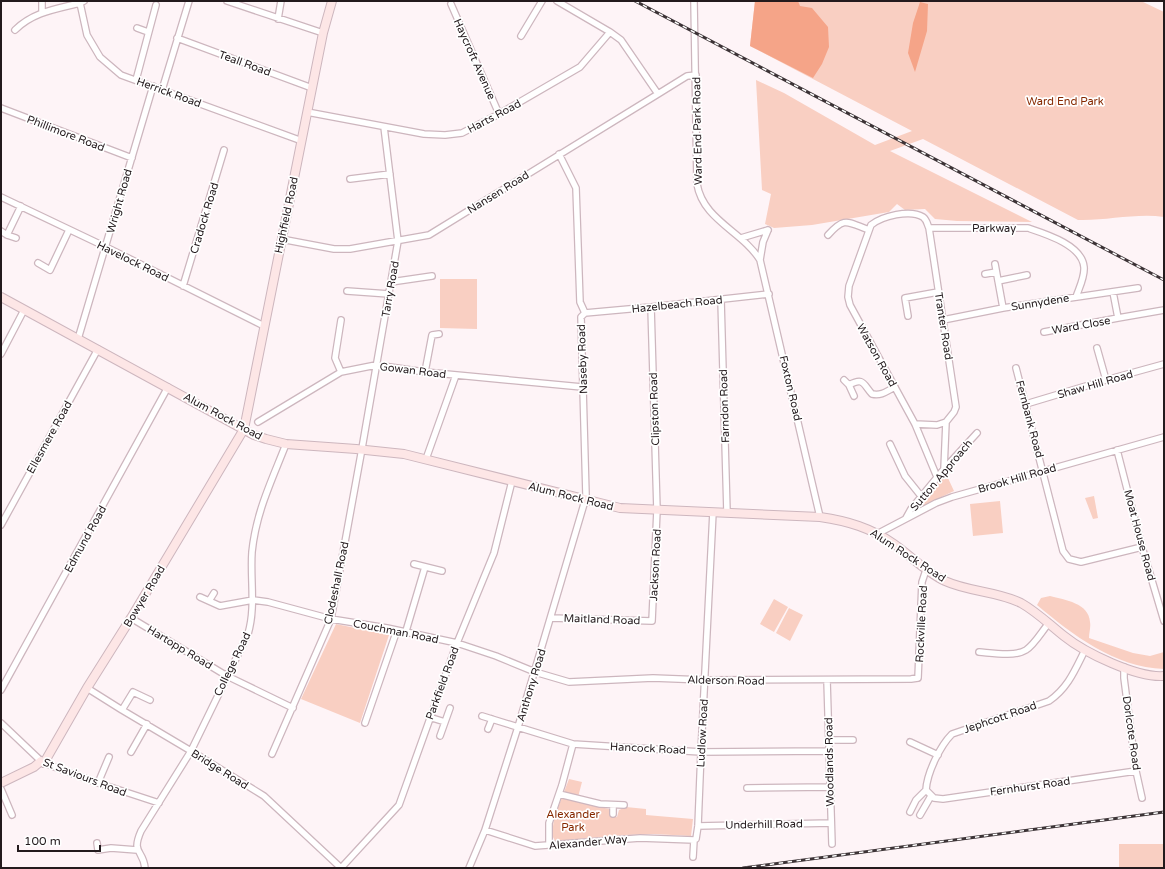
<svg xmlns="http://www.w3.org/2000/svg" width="1165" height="869" font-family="'Varela Round',sans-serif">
<rect width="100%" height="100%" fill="#fef4f7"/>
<!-- green -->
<path fill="#f9cfc2" d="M755 1H1141L1164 12V217C1136 213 1106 221 1078 220L923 139 890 151 1032 222 957 221 935 219 925 209 905 210 897 204 889 212 812 225 774 228 765 224 771 194 762 190 756 80 784 93 875 145 912 131 750 46Z
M440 279H477V329L440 328Z
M947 470V476L954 491 916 509Z
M1094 496 1098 518 1093 519 1085 498Z
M1000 501 1003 533 973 536 970 504Z
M1050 596C1065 600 1089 603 1090 622 1091 627 1089 633 1089 638L1133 653 1150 656 1164 652V669C1114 667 1073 635 1037 605L1041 598Z
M774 599 788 607 774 632 760 624Z
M789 608 803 615 790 641 776 633Z
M336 624 389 635 360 723 301 699Z
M569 779 582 782 577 801 599 807 610 809V816L617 817 619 810 626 807 646 809V815L693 819 691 836 654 834 625 835 555 841 552 835 554 818Z
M1119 844H1164V868H1119Z"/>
<!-- forest -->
<path fill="#f5a488" d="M755 1H798L800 6 812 8 828 27 829 47 822 64 813 78 750 46Z
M920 2 928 4 927 31 915 72 908 53 913 23Z"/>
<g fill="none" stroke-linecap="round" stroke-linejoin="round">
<defs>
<path id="street" d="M42 1V12
M84 1 80 3 87 35 100 57 121 75 302 141
M227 1 323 33
M557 1 610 32 621 40 658 94
M694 1 697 184C703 220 742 231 760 260L820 517
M451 4 499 114
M278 19 281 1
M137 28 148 32
M15 30C33 12 56 9 80 3
M521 36 542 1
M177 38 312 88
M136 80 156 5
M162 90 189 1
M1 108 132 158
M307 112 424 134 445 135 462 133 499 114 580 67 610 32
M559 154 576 188 580 302 585 313
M350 179 390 174
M1 197 106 247 264 326
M929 228 956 407 954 412 946 422 944 469
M1 231 7 235
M828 235C845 216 847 222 869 230
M16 238 7 235 21 206
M741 238 768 230
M281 239 334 249H350L429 235 658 94 687 76 696 75
M760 260 763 242 768 230
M38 263 50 270 69 230
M995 264 1003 308
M985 274 996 272
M998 281 1027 275
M391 282 432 276
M183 286 224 150
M347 291 389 294
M721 300 727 512
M585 313 651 307 769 294
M908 316 905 298 938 292
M1118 318 1164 310
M341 320 335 358 341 372
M943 320 1003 308 1138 288
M1044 332 1118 318 1113 292
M78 339 153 86
M1097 348 1106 380
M1 354 24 310
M1016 368 1063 551 1069 559 1081 562 1142 547
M425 372 432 335 439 334
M844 380 849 385 854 396
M849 385C864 377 863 384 872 394 882 396 887 391 895 387
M1026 404 1106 380 1164 364
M258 422 341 372 376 365 425 372 582 387
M915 424 937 425 946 422
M890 444 905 476 921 496
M1117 450 1142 547 1164 621
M426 459 456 375
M937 477 915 424 850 305 848 297 849 286 871 225C882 216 910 209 923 217 927 220 927 224 929 228H1028C1046 234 1082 245 1084 267 1085 277 1079 288 1076 297
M906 518 911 509 944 469 977 433
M1 525 98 349
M877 534 936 503 952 497 1164 437
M414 564 442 571
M200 597 220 606 253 600 268 602 331 619 387 628 457 643 496 656 535 672 569 682 653 678 704 680 911 679 918 678 922 582 926 570
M209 601 214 593
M131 618 227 676 293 708
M551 618 652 621 657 510 651 307
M406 631 425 567
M979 652C992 653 1015 657 1026 650 1035 644 1042 631 1049 623
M1124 667V678L1136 771 1142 798
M827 680 832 844
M87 688 122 710 191 751 264 796 341 868
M1 690 168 387
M122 710 133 692 150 700
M482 716 573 744 701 752 829 751
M429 717 445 722 450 708
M1 723 41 761
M365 723 397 630
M488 729 492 719
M440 736 445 722
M829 740H853
M910 742 938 755
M131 752 147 724
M272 754 331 619 361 454 398 241 384 127
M44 763 98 783 159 803
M98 783 109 757
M747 788 830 787
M1 789 12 815
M926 790C927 773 940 746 952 734L1049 701C1068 688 1075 670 1085 650
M926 790 934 798 943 799 1136 771
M559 794 600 804 624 805
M910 812 916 800 926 790
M613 814V805
M920 815 931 796
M698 826 831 823
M485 830 535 846 640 838 694 840
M97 843 98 850 111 848 137 850
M549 845V823L562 785 573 744
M693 857 694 840 696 839 698 826 701 752 713 512
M145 868C143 849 131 854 141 831L191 751 248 634C256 607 250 579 252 552 256 512 272 480 286 444
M341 868 399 805 457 643 494 553 512 481
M469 868 485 830 518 727 584 504 586 495 581 317 585 313"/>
<path id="secondary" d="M1 297 254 435 266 439 286 444 356 449 404 454 620 508 820 517C848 521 871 528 894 544 911 556 926 572 945 581 969 592 997 591 1021 603 1037 612 1050 625 1064 636 1085 653 1137 678 1164 676
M1 783 34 767 41 761 44 763 87 688 131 618 244 429 323 33 332 1"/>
</defs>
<!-- street casing -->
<use href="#street" stroke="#cdb6be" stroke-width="8"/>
<!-- secondary casing -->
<use href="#secondary" stroke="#cdb6be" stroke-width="10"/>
<!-- street -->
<use href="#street" stroke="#fff" stroke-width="5.5"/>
<!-- secondary -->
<use href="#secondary" stroke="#fde6e6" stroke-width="8"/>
<defs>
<path id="rail" d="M635 1 1164 280
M743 868 1164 812"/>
</defs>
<!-- rail casing -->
<use href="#rail" stroke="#3c3336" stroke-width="3"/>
<!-- rail -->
<use href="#rail" stroke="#fff" stroke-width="1.5" stroke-dasharray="4.5" stroke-linecap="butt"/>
</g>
<g text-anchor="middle" stroke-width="3.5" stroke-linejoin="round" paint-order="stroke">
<!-- street labels -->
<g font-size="11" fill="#231a1d" stroke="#fff">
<text transform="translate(475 59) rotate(66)" y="4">Haycroft Avenue</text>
<text transform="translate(245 63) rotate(20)" y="4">Teall Road</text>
<text transform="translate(169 92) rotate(20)" y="4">Herrick Road</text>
<text transform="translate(494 116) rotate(-28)" y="4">Harts Road</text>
<text transform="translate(697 131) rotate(-91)" y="4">Ward End Park Road</text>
<text transform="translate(66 133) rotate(21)" y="4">Phillimore Road</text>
<text transform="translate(498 192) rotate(-32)" y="4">Nansen Road</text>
<text transform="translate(119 201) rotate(-74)" y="4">Wright Road</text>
<text transform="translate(286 215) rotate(-78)" y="4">Highfield Road</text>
<text transform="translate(204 218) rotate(-73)" y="4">Cradock Road</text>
<text x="994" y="232">Parkway</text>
<text transform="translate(133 261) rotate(26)" y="4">Havelock Road</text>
<text transform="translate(390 289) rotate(-80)" y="4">Tarry Road</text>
<text transform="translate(1040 302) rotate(-9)" y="4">Sunnydene</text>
<text transform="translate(677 304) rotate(-6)" y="4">Hazelbeach Road</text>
<text transform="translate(1081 325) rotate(-10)" y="4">Ward Close</text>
<text transform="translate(944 326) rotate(81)" y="4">Tranter Road</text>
<text transform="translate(877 355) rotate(61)" y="4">Watson Road</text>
<text transform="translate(582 359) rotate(-92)" y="4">Naseby Road</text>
<text transform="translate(413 370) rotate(7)" y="4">Gowan Road</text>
<text transform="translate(1095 384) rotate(-16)" y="4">Shaw Hill Road</text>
<text transform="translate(791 388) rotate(77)" y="4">Foxton Road</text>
<text transform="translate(724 406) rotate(-92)" y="4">Farndon Road</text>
<text transform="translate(654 409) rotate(-92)" y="4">Clipston Road</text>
<text transform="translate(223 416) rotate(28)" y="4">Alum Rock Road</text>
<text transform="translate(1030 419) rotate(75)" y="4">Fernbank Road</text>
<text transform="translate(49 437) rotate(-61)" y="4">Ellesmere Road</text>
<text transform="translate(941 475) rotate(-50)" y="4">Sutton Approach</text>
<text transform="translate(1017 478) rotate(-16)" y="4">Brook Hill Road</text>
<text transform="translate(571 496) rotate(14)" y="4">Alum Rock Road</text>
<text transform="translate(1140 535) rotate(75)" y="4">Moat House Road</text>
<text transform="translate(85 539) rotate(-61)" y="4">Edmund Road</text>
<text transform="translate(908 555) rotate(33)" y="4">Alum Rock Road</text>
<text transform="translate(655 565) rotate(-87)" y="4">Jackson Road</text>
<text transform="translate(336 583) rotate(-78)" y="4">Clodeshall Road</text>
<text transform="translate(144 596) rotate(-59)" y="4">Bowyer Road</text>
<text transform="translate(602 619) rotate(2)" y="4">Maitland Road</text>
<text transform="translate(921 624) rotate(-87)" y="4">Rockville Road</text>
<text transform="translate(396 631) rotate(11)" y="4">Couchman Road</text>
<text transform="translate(180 647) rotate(31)" y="4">Hartopp Road</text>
<text transform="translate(232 664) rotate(-64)" y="4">College Road</text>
<text transform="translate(726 680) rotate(1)" y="4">Alderson Road</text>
<text transform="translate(442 683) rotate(-70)" y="4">Parkfield Road</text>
<text transform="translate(531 685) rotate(-73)" y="4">Anthony Road</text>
<text transform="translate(1000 717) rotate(-19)" y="4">Jephcott Road</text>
<text transform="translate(702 733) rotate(-87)" y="4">Ludlow Road</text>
<text transform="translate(1132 733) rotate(82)" y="4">Dorlcote Road</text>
<text transform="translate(648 748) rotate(3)" y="4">Hancock Road</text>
<text transform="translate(829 762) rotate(-91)" y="4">Woodlands Road</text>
<text transform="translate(220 769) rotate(32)" y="4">Bridge Road</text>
<text transform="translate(85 777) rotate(21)" y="4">St Saviours Road</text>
<text transform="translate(1030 786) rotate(-8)" y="4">Fernhurst Road</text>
<text transform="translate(764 824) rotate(-1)" y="4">Underhill Road</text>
<text transform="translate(588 842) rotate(-5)" y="4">Alexander Way</text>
</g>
<!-- park labels -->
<g font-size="11" fill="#862900" stroke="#fff">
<text x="1065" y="105">Ward End Park</text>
<text x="573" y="818">Alexander<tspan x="573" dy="13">Park</tspan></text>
</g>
</g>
<!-- border -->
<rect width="1165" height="869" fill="none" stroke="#231a1d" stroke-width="4"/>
<!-- scale -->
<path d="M18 845v6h82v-6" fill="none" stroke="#231a1d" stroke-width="2"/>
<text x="24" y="845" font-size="12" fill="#231a1d" stroke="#ffffff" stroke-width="3" paint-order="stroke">100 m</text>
</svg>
